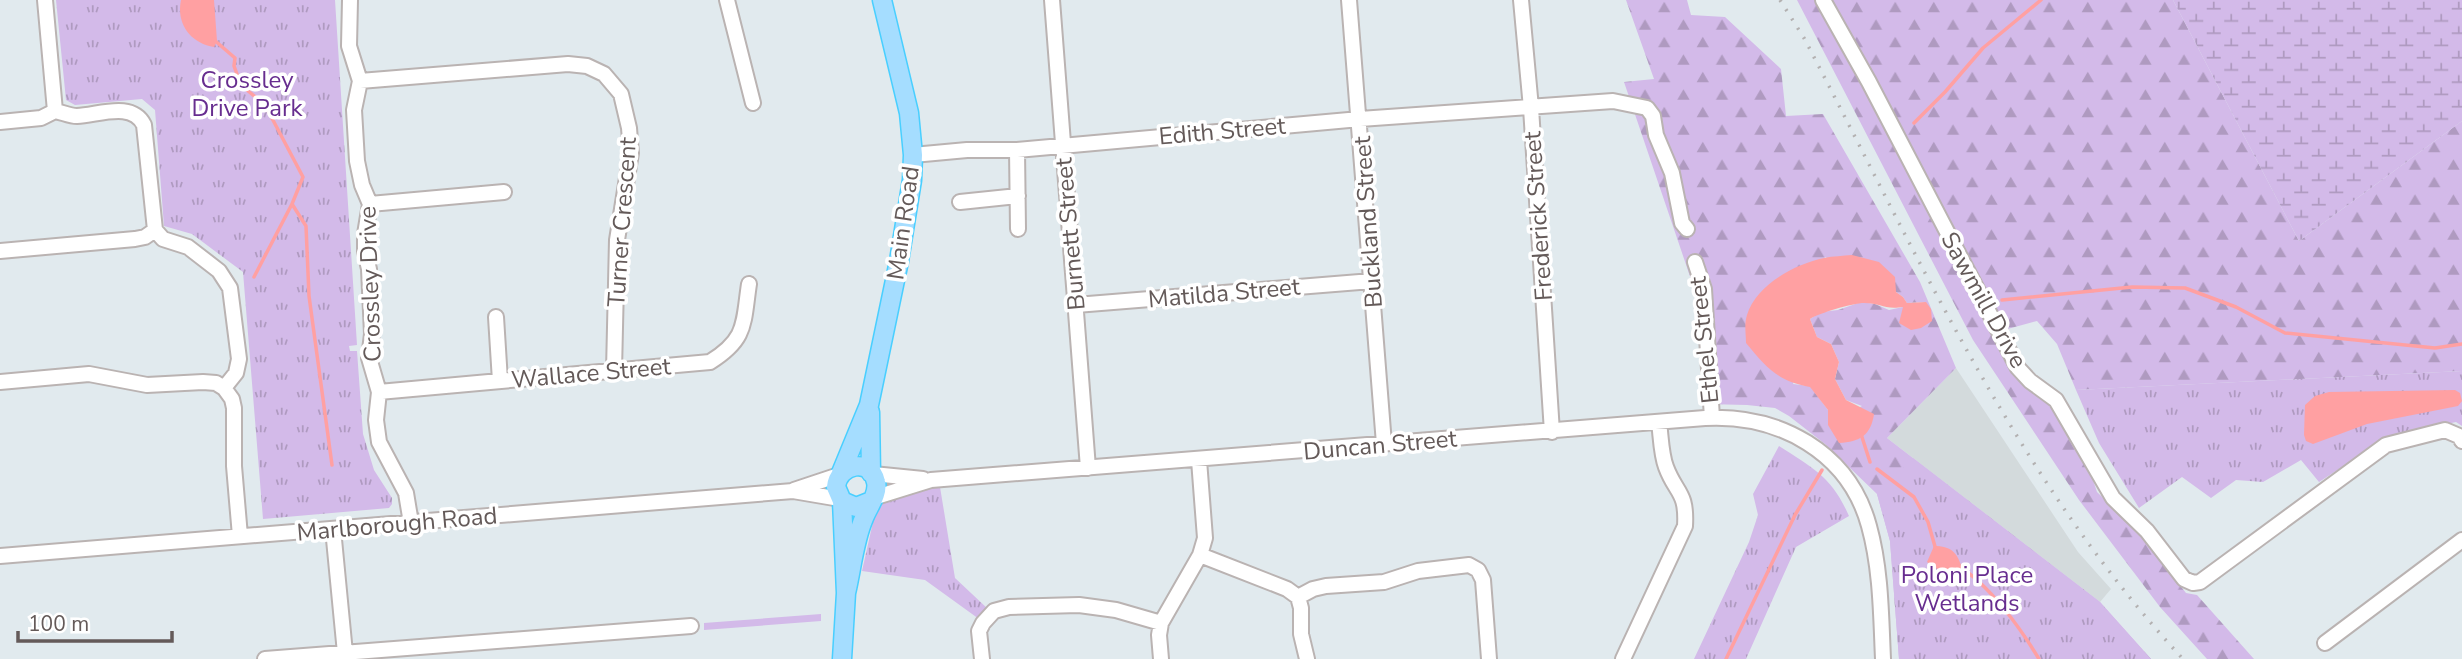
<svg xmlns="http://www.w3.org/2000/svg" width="2462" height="659" font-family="'Nunito Sans',sans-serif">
<defs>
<pattern id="forest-firs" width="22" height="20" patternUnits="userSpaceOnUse" patternTransform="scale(1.75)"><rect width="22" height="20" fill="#d3bae9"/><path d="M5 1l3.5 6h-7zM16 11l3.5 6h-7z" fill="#af9ac0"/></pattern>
<pattern id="wetland-marsh" width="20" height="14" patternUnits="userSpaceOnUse" patternTransform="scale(1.75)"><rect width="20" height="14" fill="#d3bae9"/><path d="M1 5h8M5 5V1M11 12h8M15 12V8" fill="none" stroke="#af9ac0"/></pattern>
<pattern id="park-tufts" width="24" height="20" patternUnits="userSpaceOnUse" patternTransform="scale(1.75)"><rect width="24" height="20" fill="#d3bae9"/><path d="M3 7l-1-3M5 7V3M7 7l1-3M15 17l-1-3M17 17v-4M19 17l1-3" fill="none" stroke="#af9ac0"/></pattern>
</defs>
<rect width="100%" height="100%" fill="#e1eaee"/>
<!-- industrial -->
<path fill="#d3dadc" d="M1956 368 2078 552 2111 589 2100 602 1887 438Z"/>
<!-- grass -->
<path fill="#d3bae9" d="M821 614V621L704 630V623Z"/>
<!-- forest -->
<path fill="url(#forest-firs)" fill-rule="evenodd" d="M1626 0H1687L1691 15 1725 17 1781 69 1786 116 1823 114 1920 282 1956 368 1887 438 2100 602 2151 659H1899L1890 541 1877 494 1825 444 1789 416 1775 408 1747 405 1705 404 1697 297 1624 82 1654 79ZM1825 257 1896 292 1903 297 1907 303 1926 302 1889 310 1875 304 1861 302 1838 310 1821 312 1810 319 1817 337 1831 344 1839 362 1835 379 1846 400 1862 406 1828 425V410L1810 386 1793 384Z
M1797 0H2173L2299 241 2462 121V371L2076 390 2057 344 2037 321 1993 333 2014 373 2051 405 2091 474 2097 492 2138 532 2186 593 2197 595 2254 659H2207L2160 607 2079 500 1973 340Z"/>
<!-- wetland -->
<path fill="url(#wetland-marsh)" d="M2173 0H2462V121L2299 241Z"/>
<!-- park -->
<path fill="url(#park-tufts)" d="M56 0H335L357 345 349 346 350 351H357L363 434 374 470 392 498V504L389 508 263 519 243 272 192 234 164 226 155 110 142 99 75 105 66 100Z
M2462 371V426L2456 422 2388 437 2319 482 2301 460 2263 482 2236 480 2211 498 2182 477 2139 508 2099 443 2076 390Z
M1779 446C1813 468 1832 477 1849 516L1796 547 1746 659H1694L1749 542 1758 515 1753 494Z
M1913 458 2100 602 2151 659H1899L1890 541 1877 494Z
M940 487 955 578 988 609 979 619 925 580 862 571 875 513C887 490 917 490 940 487Z"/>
<!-- water -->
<path fill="#ffa0a2" d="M181 0H214L217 41 214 47C190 43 176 23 181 0Z
M1852 255 1879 262 1895 277 1896 292 1903 297 1907 303 1926 302 1931 309 1932 321 1921 328 1911 330 1899 323 1903 307C1884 310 1881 303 1864 303 1853 303 1819 313 1810 319L1817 337 1831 344 1839 362 1835 379 1846 400 1874 414C1871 435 1860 442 1839 443L1828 425V410L1810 387C1777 381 1767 368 1746 343 1746 334 1744 324 1747 315 1756 285 1795 264 1824 258 1833 256 1843 256 1852 255Z
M2455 390 2460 393 2462 401 2458 406 2367 424 2313 444 2306 441 2304 435 2305 405 2315 396 2329 392Z
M1934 546C1951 546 1957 552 1962 568L1951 578 1927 562Z"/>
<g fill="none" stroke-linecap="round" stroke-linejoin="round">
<!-- stream -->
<path stroke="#ffa0a2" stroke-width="3.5" d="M213 39 235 58 234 66 241 85 265 105 303 177 292 204 254 277
M1914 123 1945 92 1983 48 2041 0
M292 204 306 226 309 296 332 465
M2002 300 2132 287 2185 288 2236 307 2285 333 2435 348 2462 344
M1861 434 1870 462
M1877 469 1914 497 1928 522 1936 550
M1958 566C1989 584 2021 629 2039 659
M1726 659 1795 515 1822 470"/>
<defs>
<path id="minor" d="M45 0 55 111
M350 0 349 46 360 81 354 110 357 161 362 185 370 204 365 234V252L369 269 372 334 369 358 379 392 376 420 379 442 406 493 411 523
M727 0 753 103
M1052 0 1088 468
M1349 0 1384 444
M1521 0 1531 108 1552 432
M1823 0 1869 82 2018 368 2030 381 2056 400 2113 498 2147 531 2184 579 2193 583 2200 582 2386 445 2445 430 2459 436 2462 441
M360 81 568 64 587 66 604 74 621 94 629 128 631 153 617 240 614 371
M0 122 41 118 55 111C62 112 69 116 77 116 99 115 132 101 144 125L155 230
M1017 150 1018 229
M913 155 967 150H1017L1360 119 1613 101 1647 108 1653 116 1656 135 1672 173 1682 223 1687 229
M960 202 1018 196
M370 204 504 192
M155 230 163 239 188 247 219 271 230 288 239 359 236 373 224 388
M0 251 135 239 145 237 155 230
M1695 262 1704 289 1712 418
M1076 305 1372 281
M496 317 500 381
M0 382 89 374 147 385 203 382 216 383 224 388 232 399 234 408V466L240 536
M379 392 710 362C747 339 743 324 749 284
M873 474 923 479
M794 490 839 475
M873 498 931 480 1705 418C1779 414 1849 452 1869 526 1881 569 1881 615 1883 659
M333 529 345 653
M1200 555 1287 589 1298 597 1313 589 1326 586 1384 582 1418 571 1469 565 1478 570 1483 580 1489 659
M0 556 793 491 840 499
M1298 597 1301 608V634L1307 659
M2325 643 2462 540
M265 659 691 626
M982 659 979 631 983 623 994 611 1009 607 1079 605 1116 610 1161 623
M1161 659 1159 635 1161 623 1200 555 1205 538 1199 460
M1623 659 1685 526C1687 491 1676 494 1666 467 1661 454 1661 437 1659 422"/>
<path id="major" d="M870 412 871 473
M841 473 869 405 899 261 912 180 913 155 909 113 882 0
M842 501 846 593 842 659
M846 593C852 568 854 541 864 518 868 507 879 494 876 482 871 457 838 464 836 487L842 501 856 507 871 501"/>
</defs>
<!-- minor casing -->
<use href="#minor" stroke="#bab3b2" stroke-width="18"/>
<!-- major casing -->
<use href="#major" stroke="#49cfff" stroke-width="21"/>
<!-- minor -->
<use href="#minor" stroke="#fff" stroke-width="14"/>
<!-- major -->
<use href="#major" stroke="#a5ddff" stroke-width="18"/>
<!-- rail -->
<path stroke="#b3b1b1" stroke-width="3.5" stroke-dasharray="2 9" stroke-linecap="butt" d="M1780 0 1804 38C1917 253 2016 479 2183 659"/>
</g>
<g text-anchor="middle" stroke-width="7" stroke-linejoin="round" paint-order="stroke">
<!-- park labels -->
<g font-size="24" fill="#672d8f" stroke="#fff">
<text x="247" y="88">Crossley<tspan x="247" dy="28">Drive Park</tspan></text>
<text x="1967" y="583">Poloni Place<tspan x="1967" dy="28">Wetlands</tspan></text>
</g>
<!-- street labels -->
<g font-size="24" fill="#645a59" stroke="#fff">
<text transform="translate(1222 131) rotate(-5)" y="8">Edith Street</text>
<text transform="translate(1538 216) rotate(-94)" y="8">Frederick Street</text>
<text transform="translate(622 222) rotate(-86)" y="8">Turner Crescent</text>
<text transform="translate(1368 222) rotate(-94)" y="8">Buckland Street</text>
<text transform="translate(903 223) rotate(-82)" y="8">Main Road</text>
<text transform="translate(1070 234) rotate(-95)" y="8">Burnett Street</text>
<text transform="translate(370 284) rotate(-92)" y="8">Crossley Drive</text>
<text transform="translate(1224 293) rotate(-5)" y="8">Matilda Street</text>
<text transform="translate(1984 300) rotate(61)" y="8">Sawmill Drive</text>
<text transform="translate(1704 340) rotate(-96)" y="8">Ethel Street</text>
<text transform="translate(591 373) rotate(-5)" y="8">Wallace Street</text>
<text transform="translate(1380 445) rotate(-5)" y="8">Duncan Street</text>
<text transform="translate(397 524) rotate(-5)" y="8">Marlborough Road</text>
</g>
</g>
<!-- scale -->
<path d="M18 631v10h154v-10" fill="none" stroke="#645a59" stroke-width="3.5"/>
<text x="28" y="631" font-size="21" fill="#645a59" stroke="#ffffff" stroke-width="5" paint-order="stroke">100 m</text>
</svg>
